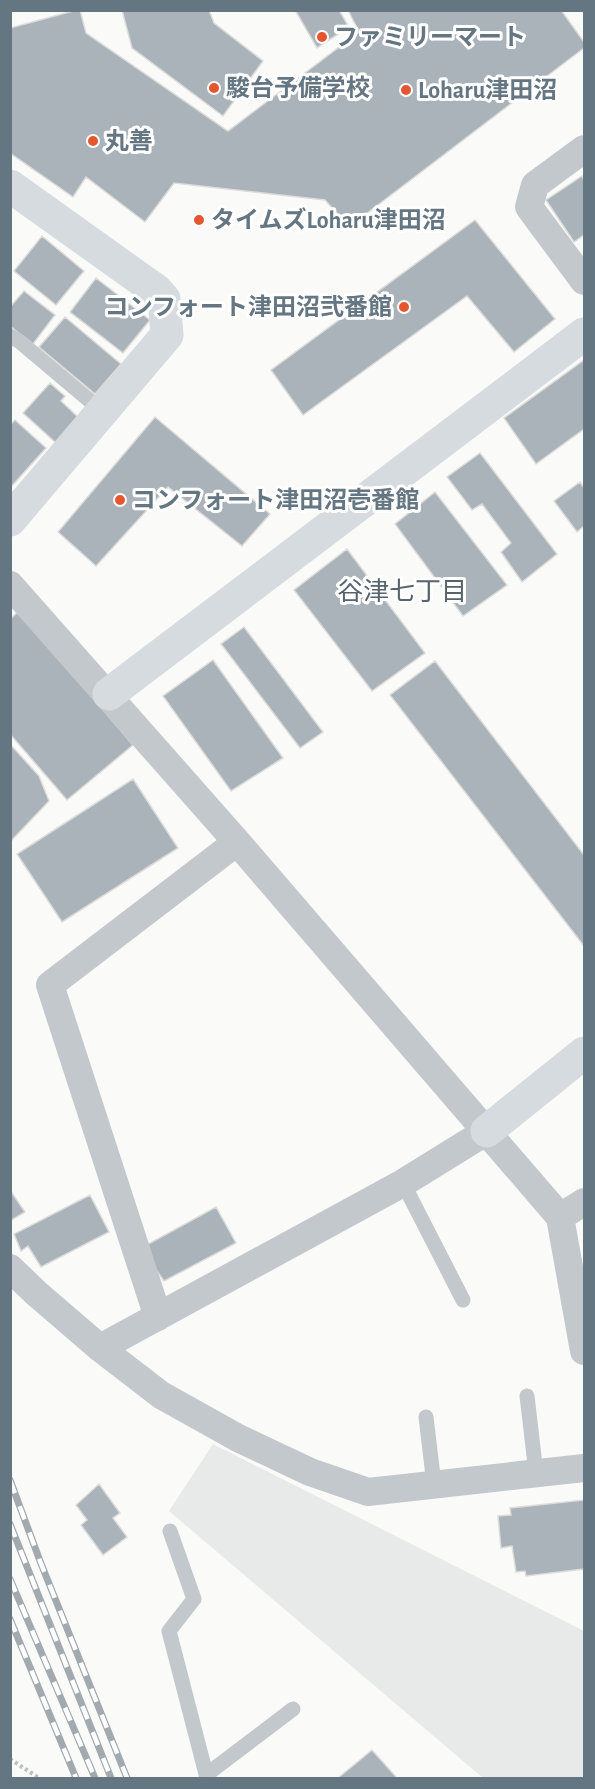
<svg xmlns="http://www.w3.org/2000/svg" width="595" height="1789" font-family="'Alegreya Sans','Noto Sans JP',sans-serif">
<rect width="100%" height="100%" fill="#fafaf8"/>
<!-- built -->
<path fill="#e8e9e9" d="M213 1444 584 1631V1778H483L169 1511Z"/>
<!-- building -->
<path fill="#aab3b9" stroke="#dcdcda" stroke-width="1.5" d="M77 10H80L86 33 228 131 359 32 348 10H561L584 42V48L349 227 325 200 174 183 145 222 86 177 73 197 10 153V28Z
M122 10H209L214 23 263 61 223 116 132 48Z
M295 10H339L349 27 317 48Z
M582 176 584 180V235L574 242 546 200Z
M475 220 555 319 514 352 467 296 303 415 271 370Z
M42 236 84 271 56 305 14 271Z
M96 278 150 320 123 353 70 312Z
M24 291 55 315 33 344 10 326V307Z
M65 317 121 364 95 394 39 347Z
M584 360V429L536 464 504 418Z
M50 383 65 396 61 401 79 418 56 443 23 413Z
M155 417 270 514 242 546 168 487 96 566 58 532Z
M15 420 46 448 10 488V425Z
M480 453 557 554 522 582 501 552 511 543 482 504 472 510 447 477Z
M580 482 584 488V526L577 532 554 501Z
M435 492 507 585 463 616 395 524Z
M347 549 425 653 372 691 294 590Z
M19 611 133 745 67 800 10 734V619Z
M244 627 323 732 300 748 221 644Z
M213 660 283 758 231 791 163 696Z
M435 661 584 855V946L390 695Z
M10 744 39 776 49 801 10 842Z
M133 779 178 848 62 922 17 854Z
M10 1190 25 1212 10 1221Z
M90 1195 109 1232 41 1267 28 1246 21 1251 14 1234Z
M216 1207 236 1243 164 1281 141 1248Z
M99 1484 120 1513 113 1518 127 1537 103 1555 81 1525 87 1520 76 1505Z
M584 1500V1569L526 1576 525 1571 516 1572 512 1546 501 1548 498 1516 511 1515 510 1508Z
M372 1750 397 1778H338Z"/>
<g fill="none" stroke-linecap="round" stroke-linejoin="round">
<!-- path -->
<path stroke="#bbbfc2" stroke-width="4" stroke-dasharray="3 3" stroke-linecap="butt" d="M10 1759 39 1778"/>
<!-- lane -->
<path stroke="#c3c8cc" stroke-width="15" d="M10 336 19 341 102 411
M403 1183 463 1300
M527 1396 536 1473
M426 1417 434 1484
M170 1531 194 1599 169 1631 207 1778
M206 1775 293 1709"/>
<!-- street -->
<path stroke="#c3c8cc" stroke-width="28" d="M584 149 535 185 529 207 584 281
M10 585 237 842 560 1217 584 1351
M560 1217 584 1202
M10 1268 36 1293 100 1348 161 1395 238 1438 310 1472 368 1492 584 1468
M158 1317 50 985 237 842
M100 1348 403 1183 487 1131"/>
<!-- secondary -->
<path stroke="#d6dbdf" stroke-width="33" d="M10 186 157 291 164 299 167 335 10 520
M109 694 584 334
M487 1131 584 1053"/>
<defs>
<path id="rail" d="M10 1480 40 1561 127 1778
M10 1524 111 1778
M10 1579 95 1778
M10 1619 76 1778"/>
</defs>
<!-- rail casing -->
<use href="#rail" stroke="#a2aab0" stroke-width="7"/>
<!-- rail -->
<use href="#rail" stroke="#fff" stroke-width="4.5" stroke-dasharray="14" stroke-linecap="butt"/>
</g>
<!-- markers -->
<g fill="#e4572e" stroke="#fff" stroke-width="2">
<circle cx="322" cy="37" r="6"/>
<circle cx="214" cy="88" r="6"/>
<circle cx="406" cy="90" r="6"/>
<circle cx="93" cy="141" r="6"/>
<circle cx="199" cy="220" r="6"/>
<circle cx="404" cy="307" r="6"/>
<circle cx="120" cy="500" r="6"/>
</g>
<g text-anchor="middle" stroke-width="6" stroke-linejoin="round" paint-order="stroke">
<!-- poi labels -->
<g font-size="24" font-weight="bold" fill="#657683" stroke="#fff" text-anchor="start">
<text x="334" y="45">ファミリーマート</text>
<text x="226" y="96">駿台予備学校</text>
<text x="418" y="98">Loharu津田沼</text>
<text x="105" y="149">丸善</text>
<text x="211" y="228">タイムズLoharu津田沼</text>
<text x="392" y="315" text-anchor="end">コンフォート津田沼弐番館</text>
<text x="132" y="508">コンフォート津田沼壱番館</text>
</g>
<!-- neighbourhood labels -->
<g font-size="26" fill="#57646e" stroke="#fff">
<text x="402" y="600">谷津七丁目</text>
</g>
</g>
<!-- border -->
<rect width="595" height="1789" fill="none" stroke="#657683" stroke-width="24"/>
</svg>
